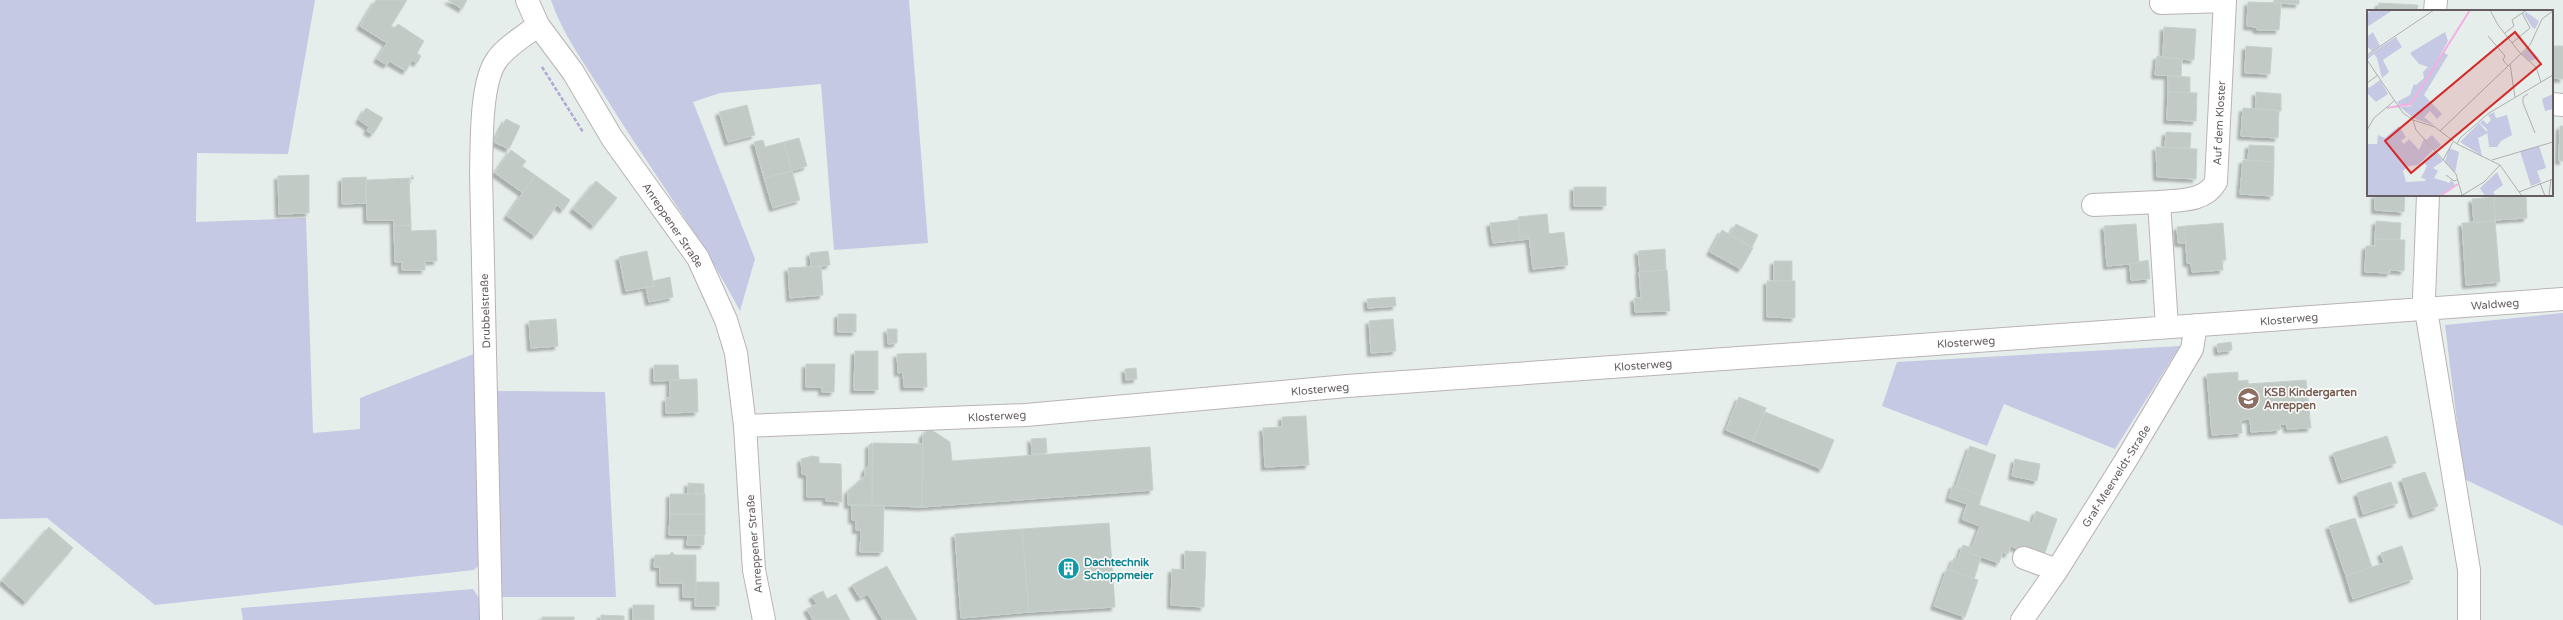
<svg xmlns="http://www.w3.org/2000/svg" width="2563" height="620" font-family="'Varela Round',sans-serif">
<defs>
<filter id="shadow"><feDropShadow dx="-3.5" dy="3.5" stdDeviation="1" flood-color="#0004"/></filter>
</defs>
<rect width="100%" height="100%" fill="#e6eeeb"/>
<!-- green -->
<path fill="#c5c9e3" d="M0 0H315L288 154 197 153 196 222 306 218 313 433 360 429V398L479 352 480 564 474 570 155 605 47 518 0 519Z
M551 0H909L928 243 834 250 821 84 720 93 693 102 755 259 740 311C700 235 648 166 603 93 584 63 562 33 551 0Z
M2563 313V526L2464 479 2445 325Z
M2180 346 2115 449 2004 404 1987 446 1882 406 1897 362Z
M495 391 605 392 616 597H498Z
M473 589 484 605V620H243L241 608Z"/>
<!-- building -->
<path fill="#c2cac6" stroke="#c5d2cc" filter="url(#shadow)" d="M376 0H407L391 26 395 28 398 24 424 41 417 53 421 56 417 63 412 60 406 71 389 61 387 65 377 59 387 43 360 26Z
M448 0H467L462 9Z
M2274 0H2299V4L2274 3Z
M2248 2 2281 3 2279 30H2257L2256 27 2247 26Z
M2379 3 2418 5 2417 11H2378Z
M2164 27 2196 29 2194 60 2163 58Z
M2246 46 2272 48 2270 74 2245 73Z
M2552 46H2563V79L2552 78Z
M2157 56 2182 59 2181 76 2155 75Z
M2168 76 2190 77V93L2168 92Z
M2168 92 2197 93 2196 121 2167 120Z
M2256 92 2281 94V111L2256 109Z
M747 105 755 135 728 142 719 112Z
M366 108 383 118 373 134 367 131 369 127 359 120Z
M2243 108 2279 110 2278 138 2241 136Z
M506 119 520 126 509 149 494 142Z
M2560 126H2563V161H2559Z
M2166 132 2191 133 2190 148 2165 147Z
M799 138 807 166 792 171 784 142Z
M763 140 765 147 784 142 792 171 764 178 754 142Z
M2249 145 2274 146V162L2248 160Z
M2156 147 2197 149 2196 179 2157 177Z
M511 150 526 161 522 166 535 175 523 193 495 173Z
M2243 160 2274 162 2273 196 2240 194Z
M792 171 800 200 773 208 764 178Z
M309 175V213L279 214 278 176Z
M412 175 414 179H409L411 225 394 226V220H367L366 177 367 180 388 179 412 178Z
M535 175 570 200 563 210 557 205 535 236 507 216Z
M366 177V203L342 204V178Z
M596 181 617 198 594 226 573 209Z
M1574 187H1606V206H1574Z
M2375 195H2405L2404 212 2375 210Z
M2526 195 2527 218 2495 220 2494 197Z
M2494 197 2495 221 2474 223 2472 199Z
M1547 214 1549 234 1564 232 1568 265 1533 269 1529 236 1520 237 1518 217Z
M1518 220 1520 237 1529 236V239L1493 243 1490 223Z
M2376 221 2401 223 2400 240 2375 239Z
M2495 221 2500 282 2466 285 2462 223Z
M2223 223 2226 260H2222L2223 270 2192 272 2191 263H2187L2185 226Z
M1736 224 1758 235 1752 247 1730 235Z
M2136 224 2139 263 2107 266 2104 226Z
M411 225V231L436 230 437 261H425V270H402V262H395L394 226Z
M2185 226 2186 243H2178L2177 227Z
M1722 230 1753 248 1741 269 1710 252Z
M2375 239 2405 240 2404 271 2390 270V273L2365 272 2366 246H2375Z
M1665 249 1666 270 1640 272 1638 251Z
M647 251 654 286 626 291 619 257Z
M828 251 830 265 811 267 810 253Z
M2148 260 2150 279 2131 280 2130 264Z
M1774 261H1792V281H1774Z
M821 266 823 295 790 298 788 268Z
M1667 270 1670 311 1635 312 1634 298H1641L1639 272Z
M670 277 673 297 649 302 646 287 654 286 653 281Z
M1767 281H1795V318L1767 317Z
M1395 297 1396 306 1368 308 1367 299Z
M838 314H856V332H838Z
M556 319 558 346 531 348 529 321Z
M1393 319 1396 351 1371 353 1369 321Z
M887 329H897V343L888 344Z
M2231 342 2232 350 2218 352 2217 344Z
M855 351H878V390H854Z
M926 353 927 387H904L903 372 898 373 897 354Z
M806 364H835L834 392H822V387H806Z
M654 365H678L679 380 654 381Z
M1136 368 1137 379 1126 380 1125 369Z
M2238 372V381L2248 380V384L2306 380 2311 428 2287 429V424H2280V430L2251 432 2250 419 2241 420 2242 433 2212 435 2207 374Z
M697 379 698 412 666 413V398H670V380Z
M1739 397 1766 408 1753 441 1726 430Z
M1765 412 1834 440 1822 469 1753 441Z
M1306 416 1309 465 1265 467 1263 428 1282 427V417Z
M929 428 950 442 952 461 1150 447 1153 490 922 507 923 435Z
M2387 436 2396 463 2342 480 2333 453Z
M1046 438 1047 453 1032 454 1031 439Z
M872 443V505H848V491L865 476V470L869 465V445Z
M873 443 923 444 922 507 872 505Z
M1970 446 1996 455 1982 495 1956 486Z
M812 456 819 457V463L841 464 842 502 826 501V497H807V475L802 474 801 459Z
M2015 459 2040 464 2037 481 2012 476Z
M2425 472 2438 506 2413 515 2402 479Z
M2391 482 2398 503 2363 514 2357 493Z
M688 483 704 484V494H688Z
M1953 485 1982 495 1979 505 2032 523 2036 511 2057 519 2043 558 2011 546 2008 554 2003 552 1999 563 1970 553 1980 526 1962 519 1967 504 1949 498Z
M670 494H705V514H670Z
M852 505 884 506 883 552H860L861 530H856V520H852Z
M670 514H705V535H669Z
M2355 518 2372 567 2346 576 2329 526Z
M1109 523 1115 607 1029 612 1022 529Z
M49 527 73 548 26 602 2 581Z
M1022 529 1029 612 961 618 955 534Z
M688 535H704V545H687Z
M1963 545 1972 548 1970 553 1981 557 1974 579 1949 570 1954 558 1958 559Z
M2402 546 2413 579 2353 599 2346 576 2384 563 2381 553Z
M1185 551 1206 552 1204 607 1171 605 1172 569 1185 570Z
M672 552 675 555H696V597H683V583H660V567H654L655 555H669Z
M887 566 917 620H883L868 594 860 598 852 585Z
M1947 569 1978 580 1965 617 1934 606Z
M696 582H719V606H695Z
M823 591 827 599 836 594 850 620H813L807 609 817 604 812 596Z
M633 605H654V620H633Z
M601 615 624 616V620H601Z
M542 617H574V620H542Z"/>
<g fill="none" stroke-linecap="round" stroke-linejoin="round">
<defs>
<path id="minor" d="M527 0 538 25 573 72 612 138 698 258 726 320 736 353 745 426 754 570 764 620
M2161 3 2225 1
M2435 11 2436 0
M2552 104 2563 105
M2428 195 2424 298 2469 570V620
M2093 205 2159 202
M2167 327 2159 202C2179 200 2205 202 2216 182L2225 0
M745 426 1026 415 1347 386 2563 299
M2024 558 2057 570
M491 620 481 173C482 144 480 85 496 61 506 46 525 36 538 25
M2022 620 2057 570 2126 460 2192 349 2196 325"/>
</defs>
<!-- minor casing -->
<use href="#minor" stroke="#b9b3b6" stroke-width="24"/>
<!-- path -->
<path stroke="#aea9d4" stroke-width="2.5" stroke-dasharray="4 2" stroke-linecap="butt" d="M542 67 583 132"/>
<!-- minor -->
<use href="#minor" stroke="#fff" stroke-width="22"/>
</g>
<!-- icons -->
<defs>
<symbol id="school-disc" viewBox="-11 -11 22 22"><circle r="9.5" fill="#8d6e63" stroke="#fff"/><path d="M0-5L7-2L0 1L-7-2ZM-4 1L0 2.5L4 1V4Q0 6-4 4Z" fill="#fff"/></symbol>
<symbol id="building-disc" viewBox="-11 -11 22 22"><circle r="9.5" fill="#0f9aa8" stroke="#fff"/><path d="M-4-6H4V6H1V3H-1V6H-4ZM-2.5-4.3h1.7v1.8h-1.7ZM.8-4.3h1.7v1.8H.8ZM-2.5-1h1.7V.8h-1.7ZM.8-1h1.7V.8H.8Z" fill="#fff"/></symbol>
</defs>
<g fill-rule="evenodd">
<use href="#school-disc" x="2236" y="386" width="25" height="25"/>
<use href="#building-disc" x="1056" y="556" width="25" height="25"/>
</g>
<g text-anchor="middle" stroke-width="3" stroke-linejoin="round" paint-order="stroke">
<!-- street labels -->
<g font-size="11" fill="#655d62" stroke="#fff">
<text transform="translate(2219 123) rotate(-87)" y="4">Auf dem Kloster</text>
<text transform="translate(673 225) rotate(56)" y="4">Anreppener Straße</text>
<text transform="translate(2495 304) rotate(-4)" y="4">Waldweg</text>
<text transform="translate(485 311) rotate(-92)" y="4">Drubbelstraße</text>
<text transform="translate(2289 319) rotate(-5)" y="4">Klosterweg</text>
<text transform="translate(1966 342) rotate(-4)" y="4">Klosterweg</text>
<text transform="translate(1643 365) rotate(-4)" y="4">Klosterweg</text>
<text transform="translate(1320 389) rotate(-5)" y="4">Klosterweg</text>
<text transform="translate(997 416) rotate(-3)" y="4">Klosterweg</text>
<text transform="translate(2116 476) rotate(-58)" y="4">Graf-Meerveldt-Straße</text>
<text transform="translate(754 544) rotate(-95)" y="4">Anreppener Straße</text>
</g>
<!-- education labels -->
<g font-size="11" font-weight="bold" fill="#785e54" stroke="#fff" text-anchor="start">
<text x="2264" y="396">KSB Kindergarten<tspan x="2264" dy="13">Anreppen</tspan></text>
</g>
<!-- culture labels -->
<g font-size="11" font-weight="bold" fill="#0d838f" stroke="#fff" text-anchor="start">
<text x="1084" y="566">Dachtechnik<tspan x="1084" dy="13">Schoppmeier</tspan></text>
</g>
</g>
<!-- overview -->
<g transform="translate(2367 10)">
<rect width="186" height="186" fill="#e6eeeb"/>
<path d="M6 0H26L0 17V3ZM159 2 172 11 168 19 165 17 157 4ZM6 22 13 36 5 41 0 36V27ZM78 22 81 31 71 49 76 42 81 45 57 85 75 104 70 109 63 101 57 107 68 116 46 108 33 97 44 96 64 61 43 94 33 96 30 92 43 85 47 74 49 75 57 68 56 62 61 57 52 54 43 43ZM29 27 35 37 16 50 22 62 15 68 10 48 7 44 1 49 0 46ZM161 38 172 48 163 51 155 44ZM13 70 21 84 9 92 0 83V75L2 78ZM186 84V99L178 101 175 89ZM127 102 129 108 140 105 145 125 134 131 130 137H122L120 119 113 113 116 110 120 114 124 110 121 105ZM112 113 121 123 111 128 115 146 93 132ZM32 116 39 127 34 131 37 134 42 129 52 140 57 129 66 140 51 155 42 156 36 161 39 172 58 171 59 169 54 168 60 156 56 152 67 141 76 151 66 158 71 161 67 168 83 173 84 169 88 175 72 186 0 185V134H10L11 125 18 128ZM65 125 74 135 68 140 59 130ZM172 136 179 158 170 161 174 172 164 176 153 141ZM82 138 92 142 88 163 78 151ZM130 162 136 175 126 182 129 186H118L113 178Z" fill="#c5c9e3"/>
<path fill="none" stroke="#f6aee1" stroke-width="2" d="M20 98 44 94 103 0M73 186 91 174"/>
<path fill="none" stroke="#aeb0b0" stroke-width="1" d="M123 0 131 15 153 43 169 57 174 72M138 23 147 16 145 10 155 3M121 26 138 46 136 50 141 56M145 33 163 18 155 3 160 0M0 45 67 0M0 50 36 103 46 110 68 117 90 134M143 54 148 87M0 73 11 65M161 84 156 87V93L168 123M46 110 49 120 89 164 95 185M0 120 7 108 27 91M73 121 163 35 175 9 186 1M76 150 86 132M125 150 186 132M133 155 155 186M79 165 87 171 90 170M173 173 178 186M152 182 186 169M94 186 117 172 133 155 90 134 93 128 122 103 186 65M182 186 184 169"/>
<path fill="#d62828" fill-opacity="0.15" stroke="#d62828" stroke-width="2" d="M148 22 174 54 44 163 18 131Z"/>
<rect width="186" height="186" fill="none" stroke="#655d62" stroke-width="2"/>
</g>
</svg>
